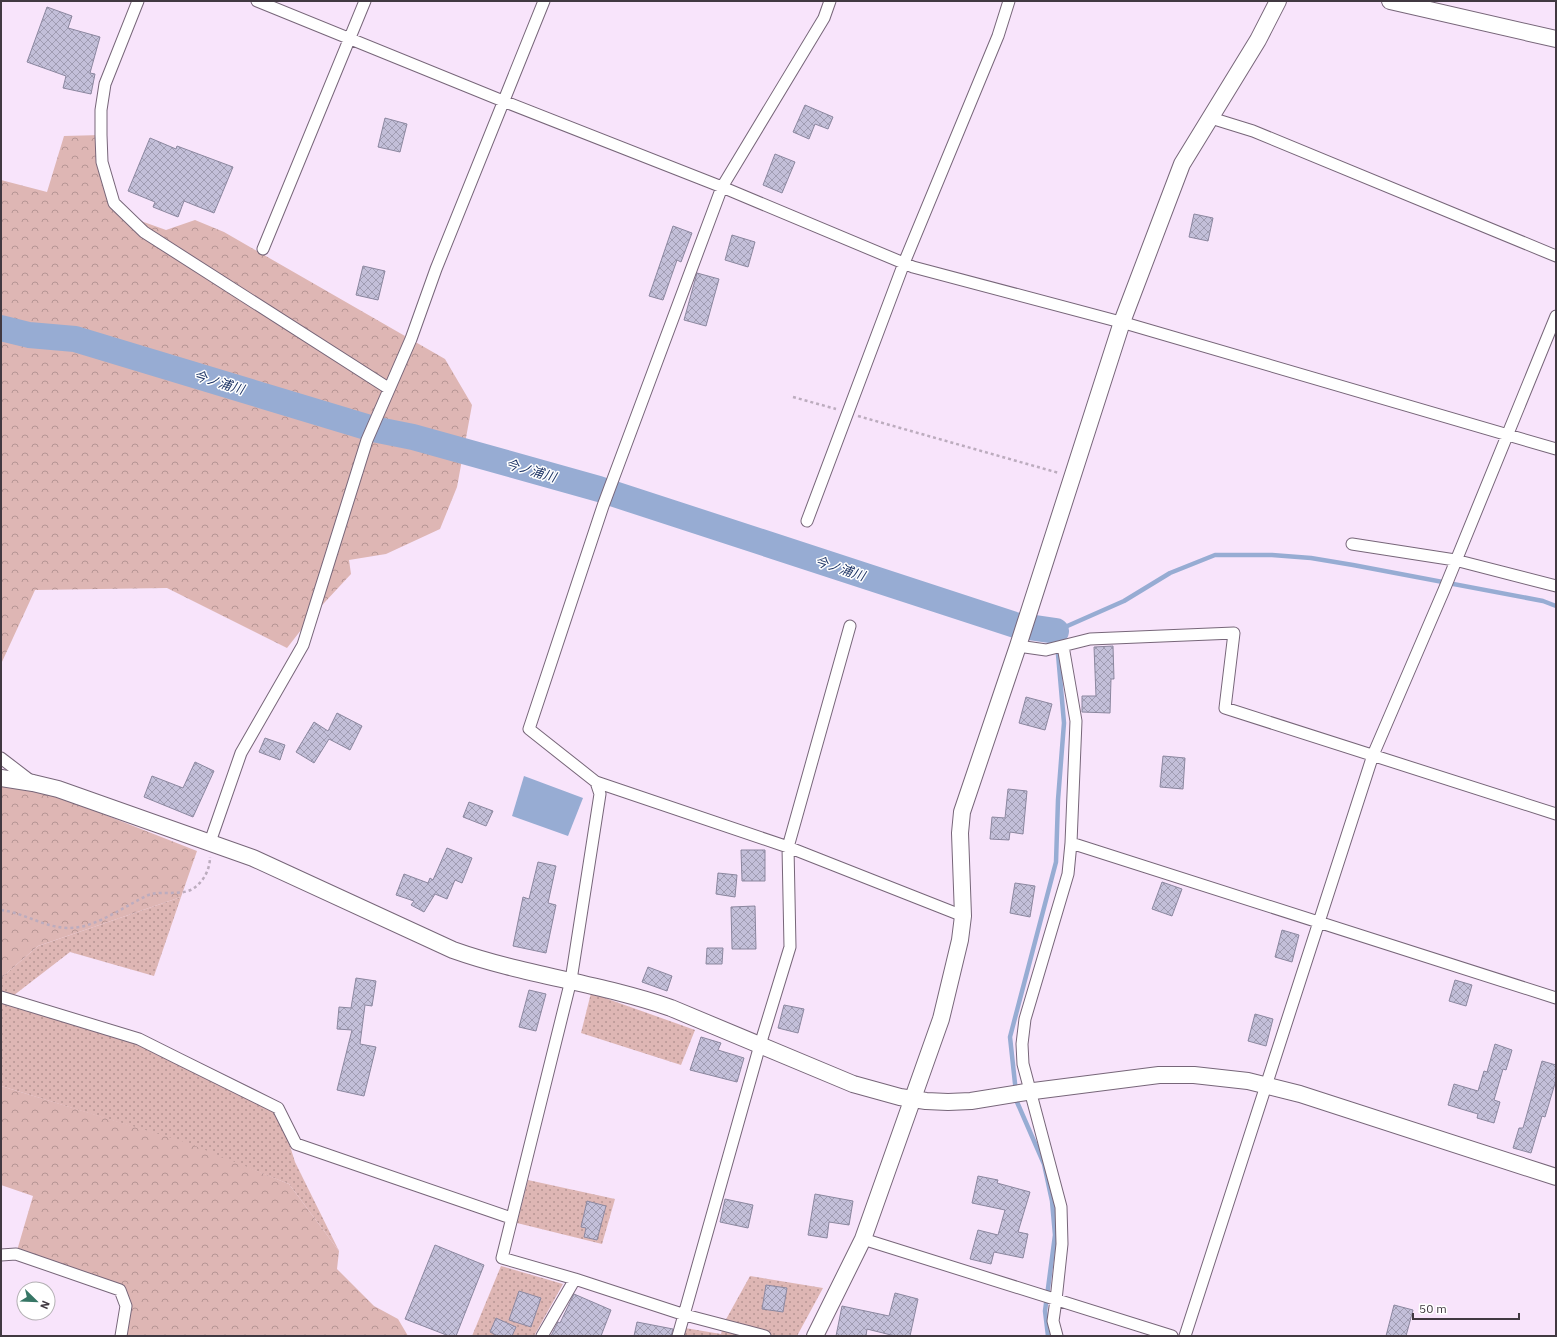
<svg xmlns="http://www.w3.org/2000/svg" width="1557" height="1337" font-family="'IBM Plex Sans','Noto Sans JP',sans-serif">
<defs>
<pattern id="green-dots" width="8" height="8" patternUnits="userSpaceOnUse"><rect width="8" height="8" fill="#deb6b4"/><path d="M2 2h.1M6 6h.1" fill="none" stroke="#b69594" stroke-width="1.8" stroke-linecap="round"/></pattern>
<pattern id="forest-crowns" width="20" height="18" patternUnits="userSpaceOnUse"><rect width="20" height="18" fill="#deb6b4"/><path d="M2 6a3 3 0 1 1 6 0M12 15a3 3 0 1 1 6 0" fill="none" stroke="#b69594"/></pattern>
<pattern id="building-cross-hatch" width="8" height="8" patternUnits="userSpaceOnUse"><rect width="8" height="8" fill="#c3bfd9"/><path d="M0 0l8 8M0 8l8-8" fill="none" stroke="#a09cb2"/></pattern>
</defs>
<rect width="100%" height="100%" fill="#f8e4fb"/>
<!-- green -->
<path fill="url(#green-dots)" d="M181 897 154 976 70 952 9 999 139 1039 278 1108 295 1162 339 1251 289 1184 179 1141 1 1086V978L38 946Z
M591 993 695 1030 681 1065 581 1033Z
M528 1180 615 1199 602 1244 517 1223Z
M501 1266 563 1284 534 1336H472Z
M750 1276 823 1288 797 1336H683L685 1328 721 1334 724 1323Z"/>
<!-- forest -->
<path fill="url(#forest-crowns)" d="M101 135 113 211 166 230 195 220 224 232 445 359 472 405 457 487 440 529 386 554 349 560 351 574 312 616 287 648 167 588 35 590 1 664V180L47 192 64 136Z
M1 785 42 790 197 851 181 897 38 946 1 978Z
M1 1086 188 1143 289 1184 339 1251 337 1269 374 1306 398 1319 408 1336H120V1290L74 1268 16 1254 33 1196 1 1185Z"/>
<!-- water -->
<path fill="#97acd3" d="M524 776 583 798 568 836 512 816Z"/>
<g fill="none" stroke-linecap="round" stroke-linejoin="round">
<!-- stream -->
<path stroke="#97acd3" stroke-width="4.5" d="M1048 1336 1045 1311 1055 1235 1052 1201 1044 1164 1017 1102 1010 1037 1056 862 1058 800 1064 723 1056 631 1124 601 1170 573 1215 555H1272L1311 558 1353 565 1543 601 1556 606"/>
<!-- river -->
<path stroke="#97acd3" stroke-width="26" d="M1 328 29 335 75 339 373 429 413 437 599 489 1015 625 1056 631"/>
</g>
<!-- building -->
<path fill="url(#building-cross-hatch)" stroke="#8b879f" d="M47 7 72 16 68 28 100 37 90 73 95 74 91 94 63 88 66 76 27 62Z
M805 105 833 117 828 129 815 124 809 139 793 132Z
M385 118 407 124 400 152 378 147Z
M150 138 176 149 177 146 233 167 214 213 184 201 178 217 153 207 155 202 128 191Z
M775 154 795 162 782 193 763 185Z
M1194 214 1213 218 1208 241 1189 237Z
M673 226 692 233 681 262 677 260 663 300 649 296Z
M732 235 755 242 748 267 725 260Z
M363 266 385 271 378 300 356 295Z
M697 273 719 279 706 326 684 320Z
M1113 646 1114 679H1111L1110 713 1082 712V696H1096L1094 647Z
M1026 697 1052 704 1045 730 1019 723Z
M337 713 362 726 350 750 329 739 314 763 296 752 314 722 328 731Z
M265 738 285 745 280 760 259 752Z
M1163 756 1185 758 1183 789 1160 787Z
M195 762 214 771 193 817 144 797 152 776 183 788Z
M1008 789 1027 791 1023 834 1010 832 1009 840 990 839 992 817 1005 818Z
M469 802 493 811 486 826 463 817Z
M447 848 472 858 462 883 455 880 447 899 435 894 424 912 411 905 414 901 396 895 404 874 428 883 430 878 433 880Z
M741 850H765V881H742Z
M538 862 556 866 548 903 556 905 546 953 513 946 523 897 529 899Z
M718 873 737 875 735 897 716 894Z
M1162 882 1182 889 1172 916 1152 909Z
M1015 883 1035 886 1030 917 1010 913Z
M755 906 756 949H732L731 907Z
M1282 930 1299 935 1292 962 1275 957Z
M707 948H723L722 964H706Z
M648 967 672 976 667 991 642 982Z
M356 978 376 981 372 1006 365 1005 360 1044 376 1047 364 1096 337 1090 352 1030 337 1029 339 1007 351 1008Z
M1455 980 1472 985 1466 1006 1449 1001Z
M529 990 546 994 536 1031 519 1027Z
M784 1005 804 1009 798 1033 778 1028Z
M1255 1014 1273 1019 1266 1046 1248 1041Z
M701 1037 721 1043 718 1050 744 1058 737 1082 690 1070Z
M1495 1044 1512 1050 1506 1070 1503 1069 1494 1100 1500 1102 1494 1123 1477 1118 1478 1114 1448 1105 1454 1084 1478 1091 1484 1071 1487 1072Z
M1542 1061 1556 1065V1080L1545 1117 1542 1116 1531 1153 1513 1148 1519 1128H1523Z
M978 1176 998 1180 997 1183 1030 1192 1018 1232 1028 1234 1023 1258 994 1252 991 1264 970 1259 978 1230 998 1235 1005 1210 972 1203Z
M815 1194 853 1201 849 1225 829 1222 827 1238 808 1235Z
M725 1199 753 1205 748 1228 720 1222Z
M587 1201 606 1206 597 1240 584 1237 586 1228 581 1227Z
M435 1245 484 1265 456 1336H449L405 1319Z
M766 1285 787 1288 783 1312 762 1309Z
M519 1291 541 1298 531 1327 509 1320Z
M895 1293 918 1299 910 1336H895L867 1329 866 1336H836L842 1306 889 1316Z
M574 1294 611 1310 601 1336H551L558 1322 560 1323Z
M1394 1305 1413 1310 1406 1336H1386Z
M496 1318 516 1327 512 1336H498L490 1332Z
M637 1322 673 1329 671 1336H634Z"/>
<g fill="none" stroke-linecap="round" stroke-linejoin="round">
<defs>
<path id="street" d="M138 1 105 84 101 110V135L102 162 114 203 144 232 388 388
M257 1 503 101 722 187 913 267 1128 324 1556 449
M1211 118 1253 131 1556 256
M263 249 365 1
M807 521 904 263 998 36 1009 1
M1352 544 1455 560 1556 586
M1018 646 1046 650 1090 639 1234 633 1225 708 1556 814
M1 758 31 781
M596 782 788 847 963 916
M210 842 241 753 303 645 367 440 411 339 436 269 544 1
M1071 843 1556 998
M1 997 139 1039 177 1058 278 1108 296 1144 511 1218
M863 1239 1172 1336
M1 1255 16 1254 120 1290 126 1306 121 1336
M542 1336 575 1279
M678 1336 760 1045 790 947 788 847 850 626
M765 1336 685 1315 575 1279 502 1258 571 980 600 794 596 782 529 729 603 506 722 187 824 18 830 1
M1057 1336 1053 1321 1056 1300 1062 1244 1061 1207 1023 1064 1022 1044 1025 1019 1068 874 1071 843 1076 721 1063 646
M1185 1336 1373 755 1444 590 1556 316"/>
<path id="secondary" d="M1390 1 1556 39
M1 778 33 783 58 789 253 858 453 950C523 975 599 983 671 1008L853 1084 900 1097 926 1101 948 1102 971 1101 1026 1092 1159 1075H1194L1248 1081 1300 1094 1556 1177
M815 1336 863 1239 941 1019 960 940 963 916 960 833 962 812 1018 646 1122 322 1182 164 1258 40 1278 1"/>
</defs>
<!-- street casing -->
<use href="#street" stroke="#776679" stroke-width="13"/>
<!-- secondary casing -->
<use href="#secondary" stroke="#776679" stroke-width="18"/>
<!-- path -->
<path stroke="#bcacbe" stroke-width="2.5" stroke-dasharray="3 3" stroke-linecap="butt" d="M793 397 836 409
M858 416 1059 473
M1 910C25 913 47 929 71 928 93 927 114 913 133 903 139 900 146 895 152 894 165 891 183 896 194 888 204 881 210 869 210 857"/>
<!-- street -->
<use href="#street" stroke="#fff" stroke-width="11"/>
<!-- secondary -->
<use href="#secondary" stroke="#fff" stroke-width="16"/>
</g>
<g text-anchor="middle" stroke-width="3" stroke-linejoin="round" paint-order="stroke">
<!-- water labels -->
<g font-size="13" font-style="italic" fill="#1e3566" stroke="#fff">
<text transform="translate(219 382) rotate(17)" y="5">今ノ浦川</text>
<text transform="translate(531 470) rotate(16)" y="5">今ノ浦川</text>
<text transform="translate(840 568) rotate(18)" y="5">今ノ浦川</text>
</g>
</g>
<!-- border -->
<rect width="1557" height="1337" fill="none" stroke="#413941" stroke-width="4"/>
<!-- north arrow -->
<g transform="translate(36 1301) rotate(113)"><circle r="19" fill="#ffffff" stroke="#b3b0b3"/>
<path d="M0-3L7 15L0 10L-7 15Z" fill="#367665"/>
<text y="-6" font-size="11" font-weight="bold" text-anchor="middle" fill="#413941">N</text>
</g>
<!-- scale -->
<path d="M1413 1313v6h106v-6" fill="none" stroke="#413941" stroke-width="2"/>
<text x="1419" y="1313" font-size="12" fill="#413941" stroke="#ffffff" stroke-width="3" paint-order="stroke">50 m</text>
</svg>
